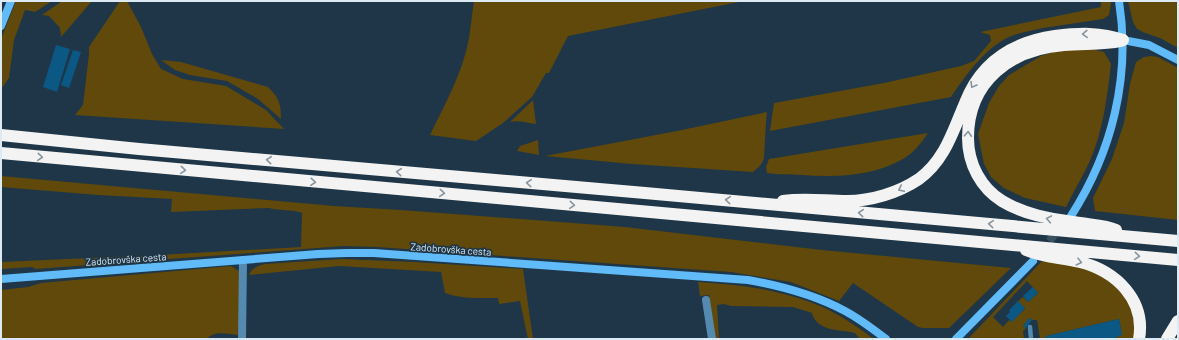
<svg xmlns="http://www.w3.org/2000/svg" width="1179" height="340" font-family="Barlow,sans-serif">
<rect width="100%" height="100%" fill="#1e3647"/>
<!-- green -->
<path fill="#60490a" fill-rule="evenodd" d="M16 1H52L35 12 25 10 14 40 9 78 1 89V39Z
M62 1H92L61 37 60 28 49 16 42 15Z
M120 1H127L141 27 152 54 161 69 183 79 226 86 266 110 284 129 75 115 83 105 89 54V47Z
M474 1H744L568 36 549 73H546L532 97 503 123 476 141 430 135C445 104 463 72 469 38 471 26 472 13 474 1Z
M1101 1H1111V3L1109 15 1103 19C1083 22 1063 25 1043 28 1030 31 1016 33 1005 39 982 52 966 75 951 97L770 131 774 103 884 83 961 66 974 61 991 41 990 35 980 32 1101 7Z
M1128 1H1178V48L1160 38 1145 33 1137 29 1133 22Z
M1092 49 1104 52 1111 64C1107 98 1103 132 1089 163 1082 178 1073 192 1066 207L1025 198 1004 188 991 177 984 164 978 134 989 103 999 86 1009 75 1041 56 1059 50Z
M1151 56 1158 57 1178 68V220L1095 211 1093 198 1112 159 1124 123 1130 84 1136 62 1144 57Z
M161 60 181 62 268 87C279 98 281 103 281 119L258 99 227 81 190 75 175 70Z
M533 100 536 124C526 123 519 120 510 122Z
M767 112 766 122 764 158C762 165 758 168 753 172L632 164 545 156 677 131Z
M928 133C921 143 914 153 903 159 872 177 836 177 801 175 790 174 778 175 767 173L766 167 769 159Z
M538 140 539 155 517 151 520 146Z
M1 176 334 206 401 210 625 227 822 250 1011 268 949 328H923L918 327 853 283 839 301 791 282 731 272 377 247 344 246 36 269 32 267 1 269V262L158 255 301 247 302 213C292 209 280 211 269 208L171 212 172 199 98 195 1 187Z
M342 259 414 262 523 269 533 339H528L520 301 499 304 498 298C481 298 461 299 445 293L441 272 339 266 249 275C252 268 257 266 265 264Z
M1042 261 1070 264 1104 275 1122 290 1133 308 1135 339H1117L1116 337 1122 335 1119 319 1046 336 1047 339H1040L1037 320H1032L1030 318 1023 326 1026 328 1023 331 1024 339H968ZM1027 281 1038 293 1028 302 1023 297 1018 301 1025 309 1011 322 1009 320 1003 327 993 317Z
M231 266 239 271 240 313 238 335C228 334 214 330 207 339H1V290L28 287 41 283Z
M698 282C743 285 786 290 827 309 843 317 859 328 874 339H860L855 333C839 329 817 332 812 313L793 307 731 306 724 304 717 305 719 339H715L709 295 700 296Z"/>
<!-- building -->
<path fill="#0a5883" d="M56 45 70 49 57 92 43 87Z
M73 50 81 52 69 88 61 85Z
M1033 287 1038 293 1028 302 1023 296Z
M1018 301 1025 308 1012 322 1006 316 1010 312 1009 310Z
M1029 318 1032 320 1026 328 1023 326Z
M1119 319 1122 335 1116 337 1117 339H1047L1046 336Z"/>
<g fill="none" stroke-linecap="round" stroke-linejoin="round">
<!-- secondary-tunnel -->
<path stroke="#3a5161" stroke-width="8" stroke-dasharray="8 4" stroke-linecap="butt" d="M1041 250 1060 229"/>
<!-- lane -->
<path stroke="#548ab0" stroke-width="4.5" d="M1030 327 1031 339"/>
<!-- street -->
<path stroke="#548ab0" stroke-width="8" d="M706 300 712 339
M242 339 243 260"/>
<!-- secondary -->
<path stroke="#60bbf8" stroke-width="8" d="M1 26 11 1
M1123 40 1149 45 1178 60
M1071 216C1112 152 1131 77 1119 1
M1 279 318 254 347 253H374L748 280C782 286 815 295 845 311 860 319 873 329 886 339
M956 339 1033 261"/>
<!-- highway -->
<path stroke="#f3f3f3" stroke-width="12" d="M1 135 139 149 645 193 1178 241
M1 153 1178 260
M783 201C805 198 825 201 847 201 871 201 898 193 919 179 945 160 953 131 965 103 981 62 1013 42 1055 36 1078 33 1101 32 1123 40
M1116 230C1105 225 1092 225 1080 223 1053 219 1027 216 1002 201 981 188 968 164 968 138 968 81 1011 49 1064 45 1083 43 1102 45 1121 41
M1026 250C1045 258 1061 257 1080 262 1116 271 1146 300 1139 339
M1167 339 1178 321"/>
</g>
<!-- one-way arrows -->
<defs><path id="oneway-chevron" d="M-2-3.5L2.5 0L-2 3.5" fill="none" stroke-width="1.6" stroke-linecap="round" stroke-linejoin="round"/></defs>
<g stroke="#88949d">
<use href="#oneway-chevron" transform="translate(1085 34) rotate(178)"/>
<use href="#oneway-chevron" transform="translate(973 85) rotate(121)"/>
<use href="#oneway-chevron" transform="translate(968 134) rotate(-87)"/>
<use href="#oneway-chevron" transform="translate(40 157) rotate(5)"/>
<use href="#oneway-chevron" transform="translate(269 160) rotate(-175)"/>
<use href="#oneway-chevron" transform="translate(183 170) rotate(5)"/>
<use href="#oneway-chevron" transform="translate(399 172) rotate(-175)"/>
<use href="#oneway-chevron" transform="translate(313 182) rotate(5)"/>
<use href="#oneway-chevron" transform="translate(529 183) rotate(-175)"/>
<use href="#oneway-chevron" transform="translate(901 189) rotate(155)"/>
<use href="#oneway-chevron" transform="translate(442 193) rotate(5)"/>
<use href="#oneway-chevron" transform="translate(728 200) rotate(-175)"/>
<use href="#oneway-chevron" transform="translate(572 205) rotate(5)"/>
<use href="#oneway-chevron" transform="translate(861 213) rotate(-175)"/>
<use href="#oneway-chevron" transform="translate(1049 219) rotate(-170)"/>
<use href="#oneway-chevron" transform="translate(991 224) rotate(-175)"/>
<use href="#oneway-chevron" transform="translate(1137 256) rotate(5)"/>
<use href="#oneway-chevron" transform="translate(1079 262) rotate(14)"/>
</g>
<g text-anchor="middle" stroke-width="3.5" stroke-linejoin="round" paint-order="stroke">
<!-- street labels -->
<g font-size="10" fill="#dbeaf5" stroke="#1e3647">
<text transform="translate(451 249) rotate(4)" y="4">Zadobrovška cesta</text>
<text transform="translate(126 259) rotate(-4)" y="4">Zadobrovška cesta</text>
</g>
</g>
<!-- border -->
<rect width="1179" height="340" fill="none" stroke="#dbeaf5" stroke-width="4"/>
</svg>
